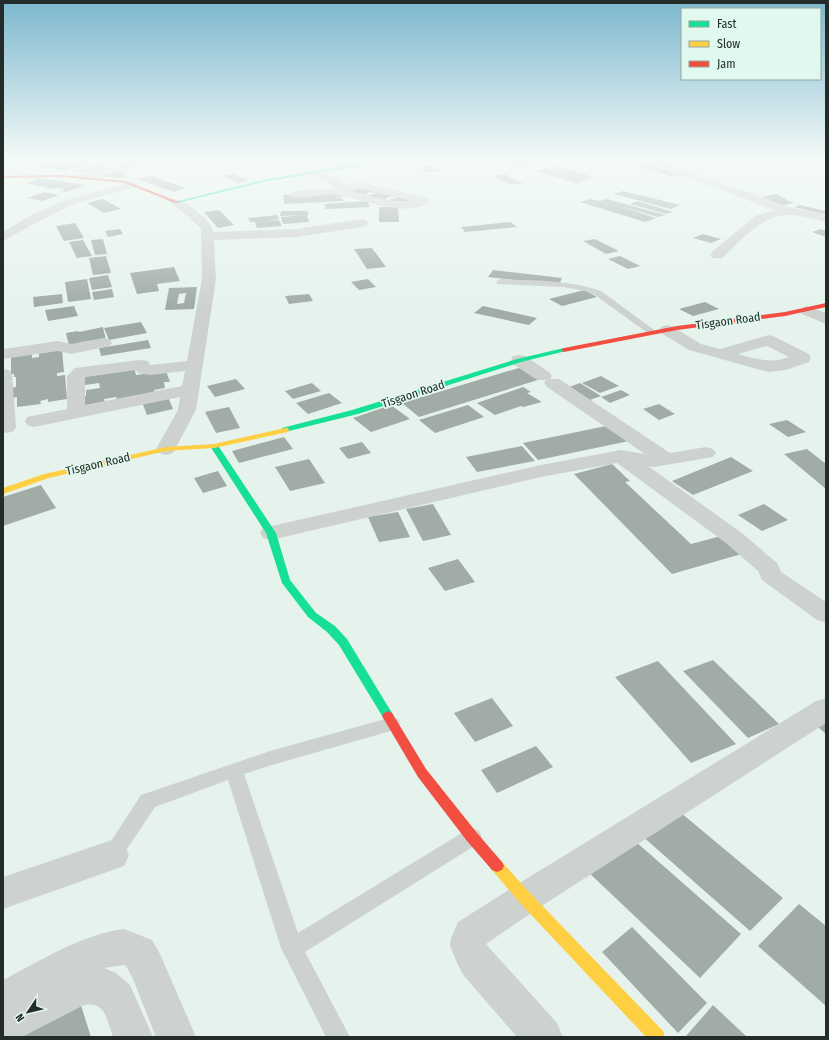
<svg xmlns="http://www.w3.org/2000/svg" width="829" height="1040" font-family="'Fira Sans Condensed',sans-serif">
<rect width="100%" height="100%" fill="#e6f3ed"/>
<!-- building -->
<path fill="#a2aca7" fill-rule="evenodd" d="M56 160H71L76 162 45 169 35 165Z
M504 160H520L530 164 519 166Z
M84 162 91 165 61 171 54 168Z
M101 165 110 168 84 173 72 171Z
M649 165 682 175 673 177 640 167Z
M434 166 441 171 426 172 419 167Z
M555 166 594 177 586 180 546 168Z
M545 168 585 180 577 183 536 171Z
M117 170 127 173 124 175H126L124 176 127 177 124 178 93 176Z
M235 174 248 181 237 183 223 176Z
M504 174 523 183 512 185 493 176Z
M150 176 186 188 174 192 138 179Z
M40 178 85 185 67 192 60 191 65 189 56 188 53 189 30 184 23 185Z
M358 186 421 200 410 203 403 201 397 203 385 201 397 198 390 196 383 201 366 196 377 193 370 192 362 196 347 191Z
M623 191 680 205 671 209 614 194Z
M44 192 59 195 43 201 27 198Z
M342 192 344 196 338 197V198H342L343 201 284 204 283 195Z
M776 194 789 201 794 203 785 205 778 204 758 198Z
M103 199 121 209 104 213 87 203Z
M591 199 600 201 607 199 665 215 658 217 619 206 656 218 645 222 580 202Z
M367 201 370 207 326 209 324 204Z
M637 201 673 212 666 214 630 204Z
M800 205 826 211V215L794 207Z
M379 207H398L399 222H379Z
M219 210 234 225 218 228 204 212Z
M281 211H308V215L280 216Z
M277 215 279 219 267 221 279 220 282 226 257 228 255 222H250L248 218Z
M307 215 309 222 283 224 281 217Z
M511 222 517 227 465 232 461 227Z
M75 223 84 238 64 241 56 226Z
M120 229 123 234 108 237 105 231Z
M821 229 826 231V237L812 232Z
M703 234 721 239 711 243 693 238Z
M103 239 107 254 95 255 91 240Z
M595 239 619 251 606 254 583 241Z
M83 240 92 256 77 258 69 242Z
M372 248 386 267 367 269 354 249Z
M106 256 111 273 93 275 89 258Z
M620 256 640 266 628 269 608 259Z
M174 267 180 281 157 284 159 291 137 294 130 273Z
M493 270 562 278 559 285 488 277Z
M108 275 112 287 92 290 89 278Z
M87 279 91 299 68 302 65 282Z
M368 279 376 287 359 290 351 282Z
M197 287 194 309 165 310 169 288ZM186 293 184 303 177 304 179 294Z
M112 289 114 297 94 300 92 292Z
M584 290 597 297 562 306 549 299Z
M62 294 63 303 34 307 33 297Z
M309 294 313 301 289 304 285 296Z
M705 302 719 309 693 316 679 309Z
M74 306 78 316 48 321 45 310Z
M483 306 537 318 529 325 474 313Z
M141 322 147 333 109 340 104 328Z
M103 327 106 340 80 342 81 344 69 346 66 333 78 331 79 332Z
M148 340 151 348 101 356 99 348Z
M62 350 64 372 57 373V376L65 375 67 399 48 402V399L40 401 41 404 17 407V397L11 398V388L16 387V377H14V374H11V357L32 354V358L39 357V353Z
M134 367 136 375 166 371 170 382H164L165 388 154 390 155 394 117 400 116 397 104 399 105 402 79 406 78 398 86 396V390L100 388 99 383 85 385 83 374Z
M522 367 541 379 419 417 402 403Z
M601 376 619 386 600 393 582 383Z
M236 379 245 389 215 397 207 386Z
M312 383 321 391 293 399 285 391Z
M580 383 601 396 587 401 566 388Z
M523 387 531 392 527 393 542 402 523 407 521 406 495 415 477 403Z
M621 390 630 395 610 403 601 397Z
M329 393 342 403 308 414 296 403Z
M168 397 173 409 147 415 142 402Z
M659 404 675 414 659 420 643 409Z
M391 405 410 419 371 432 353 418Z
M468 405 484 417 435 433 419 420Z
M229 407 240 428 216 433 205 412Z
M787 420 806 432 788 437 769 424Z
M611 425 629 441 538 460 523 443Z
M284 437 293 449 239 463 232 451Z
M362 442 371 453 348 459 339 448Z
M522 446 535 461 477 472 466 457Z
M807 449 826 464V489L784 454Z
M731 457 753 471 693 495 672 481Z
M309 459 325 483 290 491 275 467Z
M612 464 630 481 625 482 691 544 725 535 745 553 672 574 574 474Z
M218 471 227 486 203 493 194 478Z
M41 485 56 508 3 526V497Z
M433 504 451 535 423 541 406 509Z
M764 504 788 520 762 531 738 515Z
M398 512 410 537 379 542 368 517Z
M458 559 475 582 445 591 428 568Z
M713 660 779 724 748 738 683 671Z
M658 661 736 744 691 763 615 677Z
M492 698 513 726 475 742 454 713Z
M826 723V734L818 727Z
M536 746 553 767 497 793 481 770Z
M674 807 783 898 750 931 641 835Z
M627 834 741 934 700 978 586 870Z
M799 904 826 926V1006L758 946Z
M632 927 707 1003 678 1033 602 952Z
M79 999 91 1037H18Z
M713 1005 747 1037H687L686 1036Z"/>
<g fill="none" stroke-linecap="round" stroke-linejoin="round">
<!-- lane -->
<path fill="#ced2cf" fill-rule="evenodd" d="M500 279C534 281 568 279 601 291L657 332 655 334H649L595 295 585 291 563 287 497 284 496 282Z
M392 717 398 719 400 724 398 729 272 765 244 774 298 933 465 831 472 828 479 831 482 837 479 843 305 952 350 1037H326L281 948 228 780 155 807 119 861 112 864 105 861 102 855 141 795 270 751Z"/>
<!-- street -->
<path fill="#ced2cf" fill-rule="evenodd" d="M7 160H21L3 169V162Z
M137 160H154L153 162 81 181 76 178 77 176Z
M328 160H342L352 166 347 169 329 162Z
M661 161 792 208 826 214V222C814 219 801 215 789 215 762 214 740 242 722 258H712L710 255 712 252 755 216 774 210 657 166 656 164Z
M309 169 332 176 347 185 359 182 428 198 430 200C414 221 360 198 340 195 325 192 307 200 291 196L289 194 295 191 336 188 324 180 305 174 304 172ZM359 188 412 201C391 203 371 196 351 191Z
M132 182 136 183 137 185 136 187 74 204 43 219 3 241V232L35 213 66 200Z
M175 199C186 201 213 221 213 232L297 229 362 219 366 220 368 223 366 226 362 227 297 237 214 240 216 279 196 410 173 453 166 455 159 453 156 449 178 410 180 397 34 427 27 425 25 421 27 417 67 409V376L75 368 139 360 148 361 150 365 187 361 202 279 201 229 188 216 171 204 169 202 171 200ZM136 370 138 373 150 375 185 371 182 386 85 405V378L86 377Z
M807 306 826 313V324L802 314 799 311 802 308Z
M667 325 673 327 701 344 720 349 769 335 775 337 809 354 811 358 809 362 786 370 768 372 689 350 661 333 659 330 661 327ZM767 346 789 357C769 364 758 359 738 354Z
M104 338 110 340 112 343 110 346 71 354 58 351 3 359V349L58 341 71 344Z
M519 355 525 356 549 372 552 376 550 379H559L670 453 706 447 713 449 716 453 713 457 654 467 648 466 742 533 777 563 781 572 826 602V623L817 620 762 580 758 571 726 543 617 463 541 477 271 540 263 538 260 533 263 528 541 465 621 450 645 454 547 387 544 383 546 380H537L513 364 511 360 513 356Z
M3 369 9 370 12 374 16 427 14 431 7 433 3 432Z
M826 698V723L537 909 486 944 557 1023 563 1037H517L464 976 458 965 450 946 451 938 458 922 513 887 816 701Z
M112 840 124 844 129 855 124 866 3 909V877Z
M124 929 152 940 160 954 196 1037H156L133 979 126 966 124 965 104 968 116 973 130 985 153 1037H113C107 1020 105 999 82 1006L22 1037H3V980C42 960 80 935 124 929Z"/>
<!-- fast -->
<path fill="#16e098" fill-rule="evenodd" d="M359 164 360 166 263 182 177 203 175 202 263 180Z
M564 348 566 349V351L521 362 358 414 285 432 281 430 282 428 352 410 517 359Z
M211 444H217L276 533 290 580 316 613 335 626 347 639 392 713 394 716 392 719 388 721 384 719 339 645 327 632 308 617 282 583 266 533 210 446Z"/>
<!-- slow -->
<path fill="#ffcf43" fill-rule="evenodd" d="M428 160H457L359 166 357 165Z
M285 428H288L289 430 288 432 214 448 166 451 49 478 3 494V488L44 474 166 447 214 444Z
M497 860 502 862 530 893 663 1031 665 1037H646L520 903 492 870 490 866 492 862Z"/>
<!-- jam -->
<path fill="#f24e42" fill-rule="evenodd" d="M62 175 126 181 179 202 175 203 125 183 62 177 3 178V176Z
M826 303V307L785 316 677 330 564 352 561 350 564 348 677 326 785 312Z
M388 711 392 713 426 769 477 833 502 862 504 866 502 870 497 872 492 870 467 841 418 777 382 716 384 713Z"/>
</g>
<!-- sky -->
<linearGradient id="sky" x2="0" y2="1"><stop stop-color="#7cb8ce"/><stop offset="0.52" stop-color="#f4faf7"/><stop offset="1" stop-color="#f4faf7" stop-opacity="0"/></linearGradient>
<rect width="829" height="306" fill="url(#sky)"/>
<g text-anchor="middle" stroke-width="3.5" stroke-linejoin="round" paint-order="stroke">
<!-- street labels -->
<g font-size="12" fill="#232c28" stroke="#e1f8ee">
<text transform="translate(728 321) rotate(-8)" y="4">Tisgaon Road</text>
<text transform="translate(413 394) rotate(-18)" y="4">Tisgaon Road</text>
<text transform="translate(98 464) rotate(-13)" y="4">Tisgaon Road</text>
</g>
</g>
<!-- border -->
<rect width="829" height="1040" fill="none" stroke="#232c28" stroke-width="8"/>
<!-- legend -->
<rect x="681" y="8" width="140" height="72" fill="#e1f8ee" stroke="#95a69f"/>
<rect x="689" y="21" width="20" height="6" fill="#16e098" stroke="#95a69f"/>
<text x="717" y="28" font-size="12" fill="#232c28">Fast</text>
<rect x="689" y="41" width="20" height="6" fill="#ffcf43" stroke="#95a69f"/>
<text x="717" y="48" font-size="12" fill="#232c28">Slow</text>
<rect x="689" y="61" width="20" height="6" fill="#f24e42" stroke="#95a69f"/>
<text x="717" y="68" font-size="12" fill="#232c28">Jam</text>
<!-- north arrow -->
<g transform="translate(28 1012) rotate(235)" stroke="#e1f8ee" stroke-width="3" paint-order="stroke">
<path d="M0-3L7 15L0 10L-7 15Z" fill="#232c28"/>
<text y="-6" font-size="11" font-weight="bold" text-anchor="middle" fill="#232c28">N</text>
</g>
</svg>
